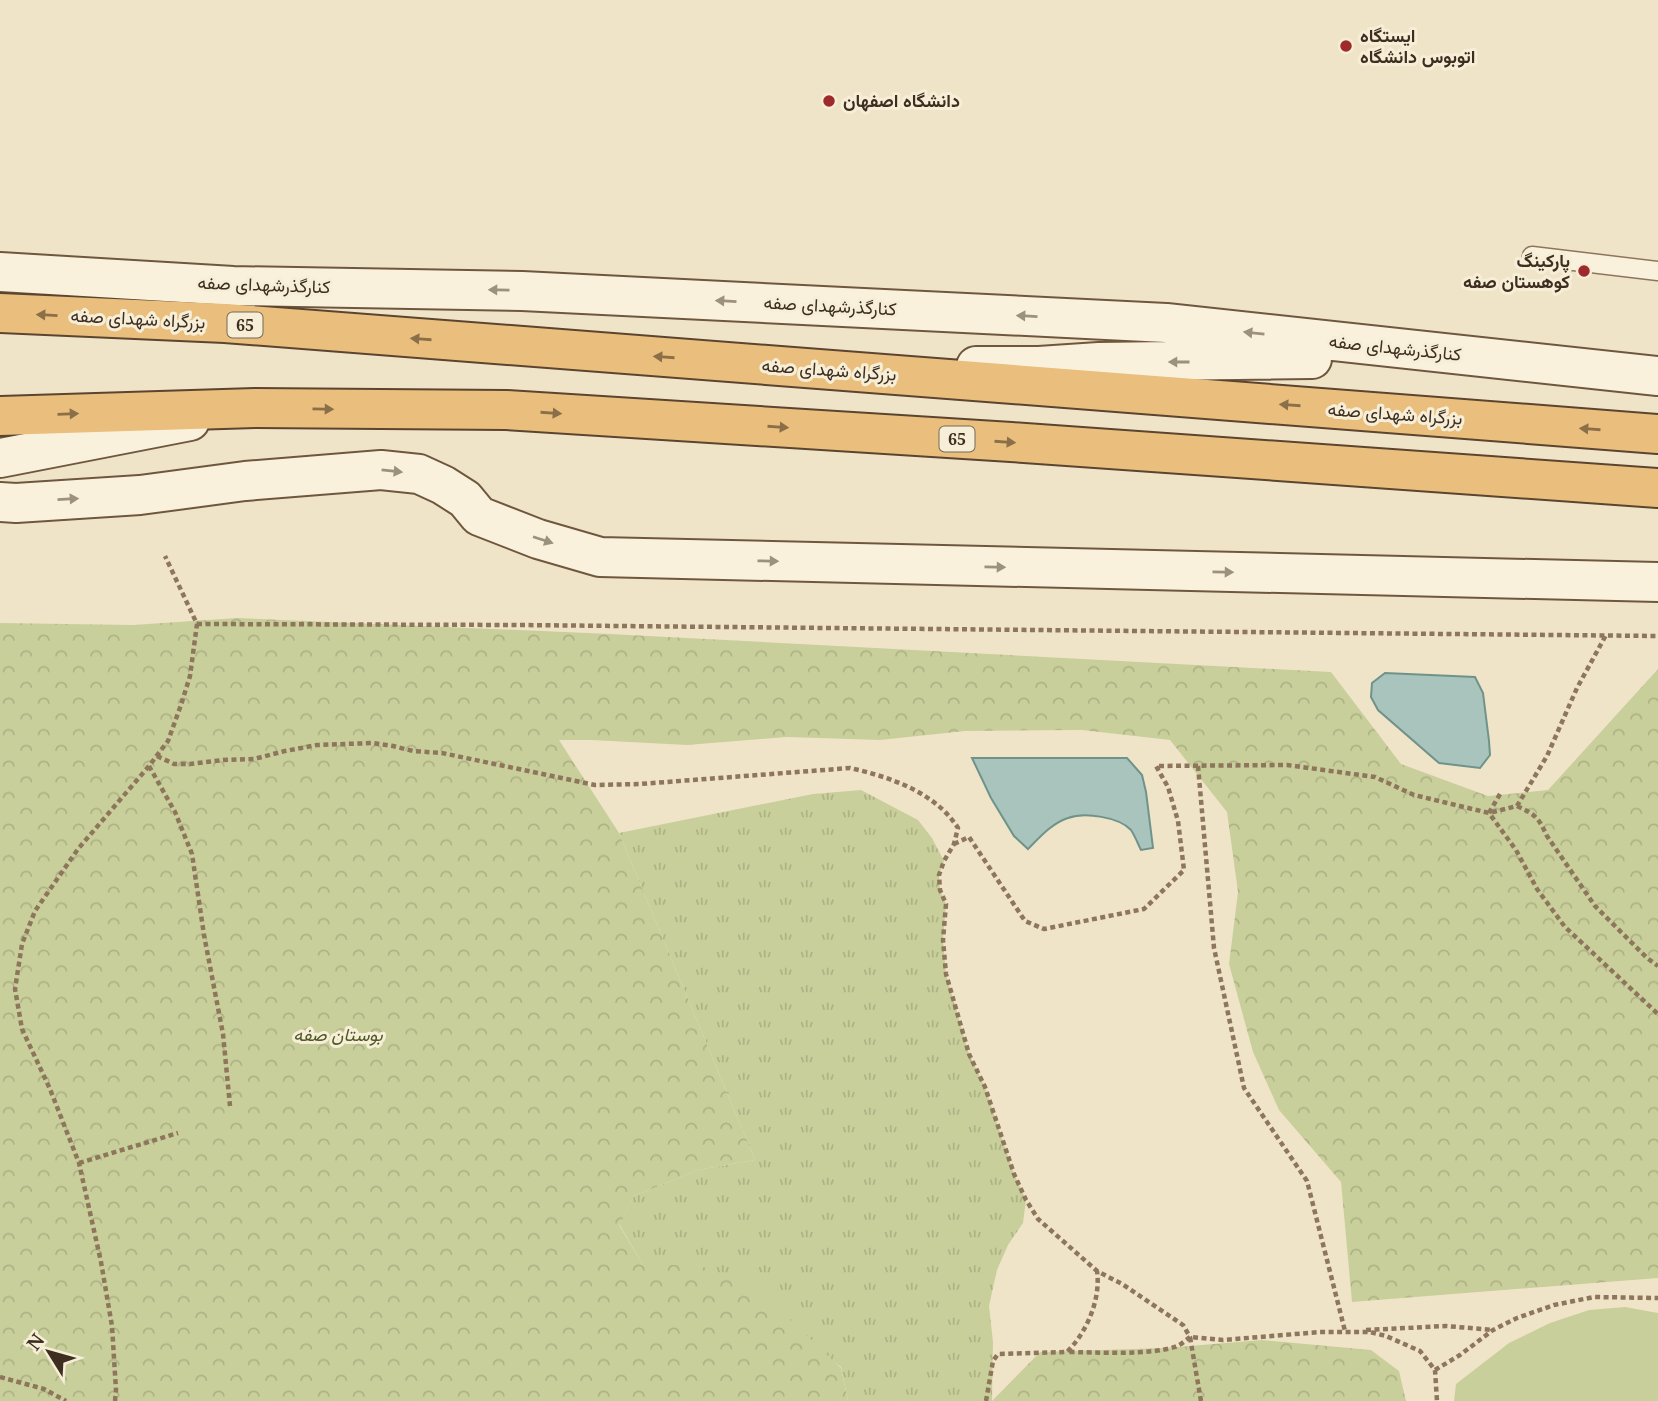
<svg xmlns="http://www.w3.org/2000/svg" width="1658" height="1401" font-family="'Noto Serif',Vazirmatn,serif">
<defs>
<pattern id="grass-tufts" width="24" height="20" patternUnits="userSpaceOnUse" patternTransform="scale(1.75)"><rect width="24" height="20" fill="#c9cf9b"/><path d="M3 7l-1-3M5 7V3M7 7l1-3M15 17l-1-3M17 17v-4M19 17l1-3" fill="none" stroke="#aeb285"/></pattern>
<pattern id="forest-crowns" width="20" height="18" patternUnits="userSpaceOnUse" patternTransform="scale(1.75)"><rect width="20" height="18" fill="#c9cf9b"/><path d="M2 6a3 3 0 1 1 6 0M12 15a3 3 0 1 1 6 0" fill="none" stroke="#aeb285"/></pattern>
</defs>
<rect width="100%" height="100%" fill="#f0e4c8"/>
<!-- grass -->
<path fill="url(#grass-tufts)" d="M861 790 918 820 932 838 944 861 939 875 940 890 946 904 943 940 946 974 969 1054 985 1087 1014 1174 1026 1200 1023 1223 1008 1245 997 1270 989 1306 993 1342 992 1401H848L841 1367 698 1265H643L619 1224 634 1196 698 1170 755 1160 619 833 813 794Z"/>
<!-- forest -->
<path fill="url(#forest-crowns)" d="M237 618 610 634 1331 672 1401 764 1488 796 1548 790 1658 669V1278L1352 1302 1341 1182 1279 1110 1253 1052 1229 964 1238 892 1227 812 1170 740 1082 730 965 731 880 740 787 737 687 745 591 740H559L619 833 755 1160 698 1170 634 1196 619 1225 643 1265H698L756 1287 841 1368 848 1401H0V623L133 625Z
M1262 1340 1371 1350 1399 1371 1406 1401H992L1040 1352 1165 1348Z"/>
<!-- park -->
<path fill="#c9cf9b" d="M1625 1307 1658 1313V1401H1454L1456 1384 1509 1343 1550 1323 1589 1310Z"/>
<!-- water -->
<path fill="#a9c4bc" stroke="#6f938a" stroke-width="2" d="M1385 673 1475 677 1483 693 1489 741 1490 755 1480 768 1439 763 1378 710 1371 697 1372 683Z
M972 758H1127L1142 775 1146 792 1153 848 1141 850C1138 844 1135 836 1131 830 1119 817 1085 812 1068 818 1052 823 1039 838 1028 849L1014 836 991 798Z"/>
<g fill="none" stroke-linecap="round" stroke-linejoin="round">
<defs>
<path id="service" d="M1532 256 1658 271"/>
<path id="secondary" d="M0 272 233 286 522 291 1166 323 1658 376
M976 366H1039L1099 362 1312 359
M0 458 190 421
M0 502 16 503 140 495 245 481 381 470 419 474 443 485 465 499 479 516 538 539 600 557 1658 582"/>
<path id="trunk" d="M0 313 225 323 1658 434
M0 416 255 408 506 410 1011 442 1658 488"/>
</defs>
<!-- service casing -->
<use href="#service" stroke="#8d765c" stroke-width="21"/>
<!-- secondary casing -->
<use href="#secondary" stroke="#6f573f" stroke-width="42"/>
<!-- trunk casing -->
<use href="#trunk" stroke="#5b4430" stroke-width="42"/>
<!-- path -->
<path stroke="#8d765c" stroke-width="4.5" stroke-dasharray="5 3.5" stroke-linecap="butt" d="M197 624 518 625 1658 636
M157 756 174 764H190L223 760 254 759 285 751 317 745 373 743 393 746 413 751 442 753 595 785 640 784 850 768C890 777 935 792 958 828L954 844 944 861 939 875 940 890 946 904 943 940 946 974 969 1054 985 1087 1014 1174 1026 1200 1038 1219 1097 1271 1122 1284 1183 1325 1190 1337C1186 1340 1182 1344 1177 1346 1152 1356 1095 1352 1067 1352 1087 1332 1101 1299 1097 1271
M149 766 175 812 192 854 204 935 223 1034 230 1106
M1198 766 1214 948 1244 1088 1307 1181 1345 1331
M1500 794 1489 813 1516 850 1537 889 1565 927 1658 1014
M1517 806C1536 815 1538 817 1547 836L1595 906 1647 958 1658 966
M954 844 969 837 1025 921 1044 929 1144 909 1184 870 1178 821 1168 787 1156 766 1287 765 1375 777 1414 795 1489 813 1517 806 1547 756 1577 688 1606 635
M79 1163 178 1133
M1366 1330 1446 1326 1493 1330
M1435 1370 1460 1355 1493 1330 1517 1318 1554 1305 1594 1297 1658 1298
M0 1377 44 1389 66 1401
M115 1401 116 1390 112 1326 101 1262 79 1163 50 1089 22 1029 15 989 22 944 35 911 78 849 149 766 168 741 181 705 190 676 197 624 165 556
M986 1401 993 1361 998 1354 1067 1352
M1201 1401 1190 1337 1223 1340 1320 1332H1370L1386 1336 1420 1351 1435 1370 1437 1401"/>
<!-- service -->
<use href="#service" stroke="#faf1dc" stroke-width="18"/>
<!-- secondary -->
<use href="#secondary" stroke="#faf1dc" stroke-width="38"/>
<!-- trunk -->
<use href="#trunk" stroke="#eabe7c" stroke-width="38"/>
</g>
<!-- one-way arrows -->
<defs><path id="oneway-solid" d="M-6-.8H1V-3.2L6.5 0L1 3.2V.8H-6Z" transform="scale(1.75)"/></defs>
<g fill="#9c907e">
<use href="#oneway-solid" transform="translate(499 290) rotate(-179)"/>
<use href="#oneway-solid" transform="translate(726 301) rotate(-177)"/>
<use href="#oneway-solid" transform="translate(1027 316) rotate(-177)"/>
<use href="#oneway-solid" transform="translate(1254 333) rotate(-174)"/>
<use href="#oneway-solid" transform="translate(1179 362) rotate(180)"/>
<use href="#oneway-solid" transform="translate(392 471) rotate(6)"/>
<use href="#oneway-solid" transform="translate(68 499) rotate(-3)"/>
<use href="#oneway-solid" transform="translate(543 540) rotate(18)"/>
<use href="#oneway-solid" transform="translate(768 561) rotate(1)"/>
<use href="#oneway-solid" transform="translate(995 567) rotate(1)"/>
<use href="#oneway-solid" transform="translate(1223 572) rotate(1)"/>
</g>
<g fill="#8b6f49">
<use href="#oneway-solid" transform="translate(47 315) rotate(-177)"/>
<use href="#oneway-solid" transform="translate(421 339) rotate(-176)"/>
<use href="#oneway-solid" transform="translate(664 357) rotate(-176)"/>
<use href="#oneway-solid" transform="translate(1290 405) rotate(-176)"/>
<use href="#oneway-solid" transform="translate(323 409) rotate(1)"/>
<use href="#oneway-solid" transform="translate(551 413) rotate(4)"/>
<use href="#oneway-solid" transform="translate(68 414) rotate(-2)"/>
<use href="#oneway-solid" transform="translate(778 427) rotate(4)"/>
<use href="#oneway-solid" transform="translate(1590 429) rotate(-176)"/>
<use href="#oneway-solid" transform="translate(1005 442) rotate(4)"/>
</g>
<!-- markers -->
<g fill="#9e2a2b" stroke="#f7eed8" stroke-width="2.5">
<circle cx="1346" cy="46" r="7"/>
<circle cx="829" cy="101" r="7"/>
<circle cx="1584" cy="271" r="7"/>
</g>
<g text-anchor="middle" stroke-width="6" stroke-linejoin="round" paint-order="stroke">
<!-- shield labels -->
<g fill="#f7eed8" stroke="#756857" stroke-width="2">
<rect x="227.5" y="312.5" width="35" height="25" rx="5"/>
<rect x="939.5" y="426.5" width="35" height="25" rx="5"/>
</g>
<g font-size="16" font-weight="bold" fill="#3d2e20">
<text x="245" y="331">65</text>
<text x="957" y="445">65</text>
</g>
<!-- poi labels -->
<g font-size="18" font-weight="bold" fill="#3d2e20" stroke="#f7eed8" text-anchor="start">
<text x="1360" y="42">ایستگاه<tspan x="1360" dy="21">اتوبوس دانشگاه</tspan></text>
<text x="843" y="107">دانشگاه اصفهان</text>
<text x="1570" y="267" text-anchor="end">پارکینگ<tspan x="1570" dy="21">کوهستان صفه</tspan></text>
</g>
<!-- street labels -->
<g font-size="18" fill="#3d2e20" stroke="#f7eed8">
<text transform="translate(264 285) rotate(2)" y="6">کنارگذرشهدای صفه</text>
<text transform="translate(830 306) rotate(3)" y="6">کنارگذرشهدای صفه</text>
<text transform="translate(138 319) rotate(3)" y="6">بزرگراه شهدای صفه</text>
<text transform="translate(1395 348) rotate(6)" y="6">کنارگذرشهدای صفه</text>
<text transform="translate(829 370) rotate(4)" y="6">بزرگراه شهدای صفه</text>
<text transform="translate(1395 414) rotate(4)" y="6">بزرگراه شهدای صفه</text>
</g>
<!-- park labels -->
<g font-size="18" font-style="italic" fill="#4d5a26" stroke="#f7eed8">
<text x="338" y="1041">بوستان صفه</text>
</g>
</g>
<!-- north arrow -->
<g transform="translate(49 1352) rotate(307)" stroke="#f7eed8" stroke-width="5" paint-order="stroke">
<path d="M0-5L12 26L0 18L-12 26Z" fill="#3d2e20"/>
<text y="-10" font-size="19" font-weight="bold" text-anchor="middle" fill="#3d2e20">N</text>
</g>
</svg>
